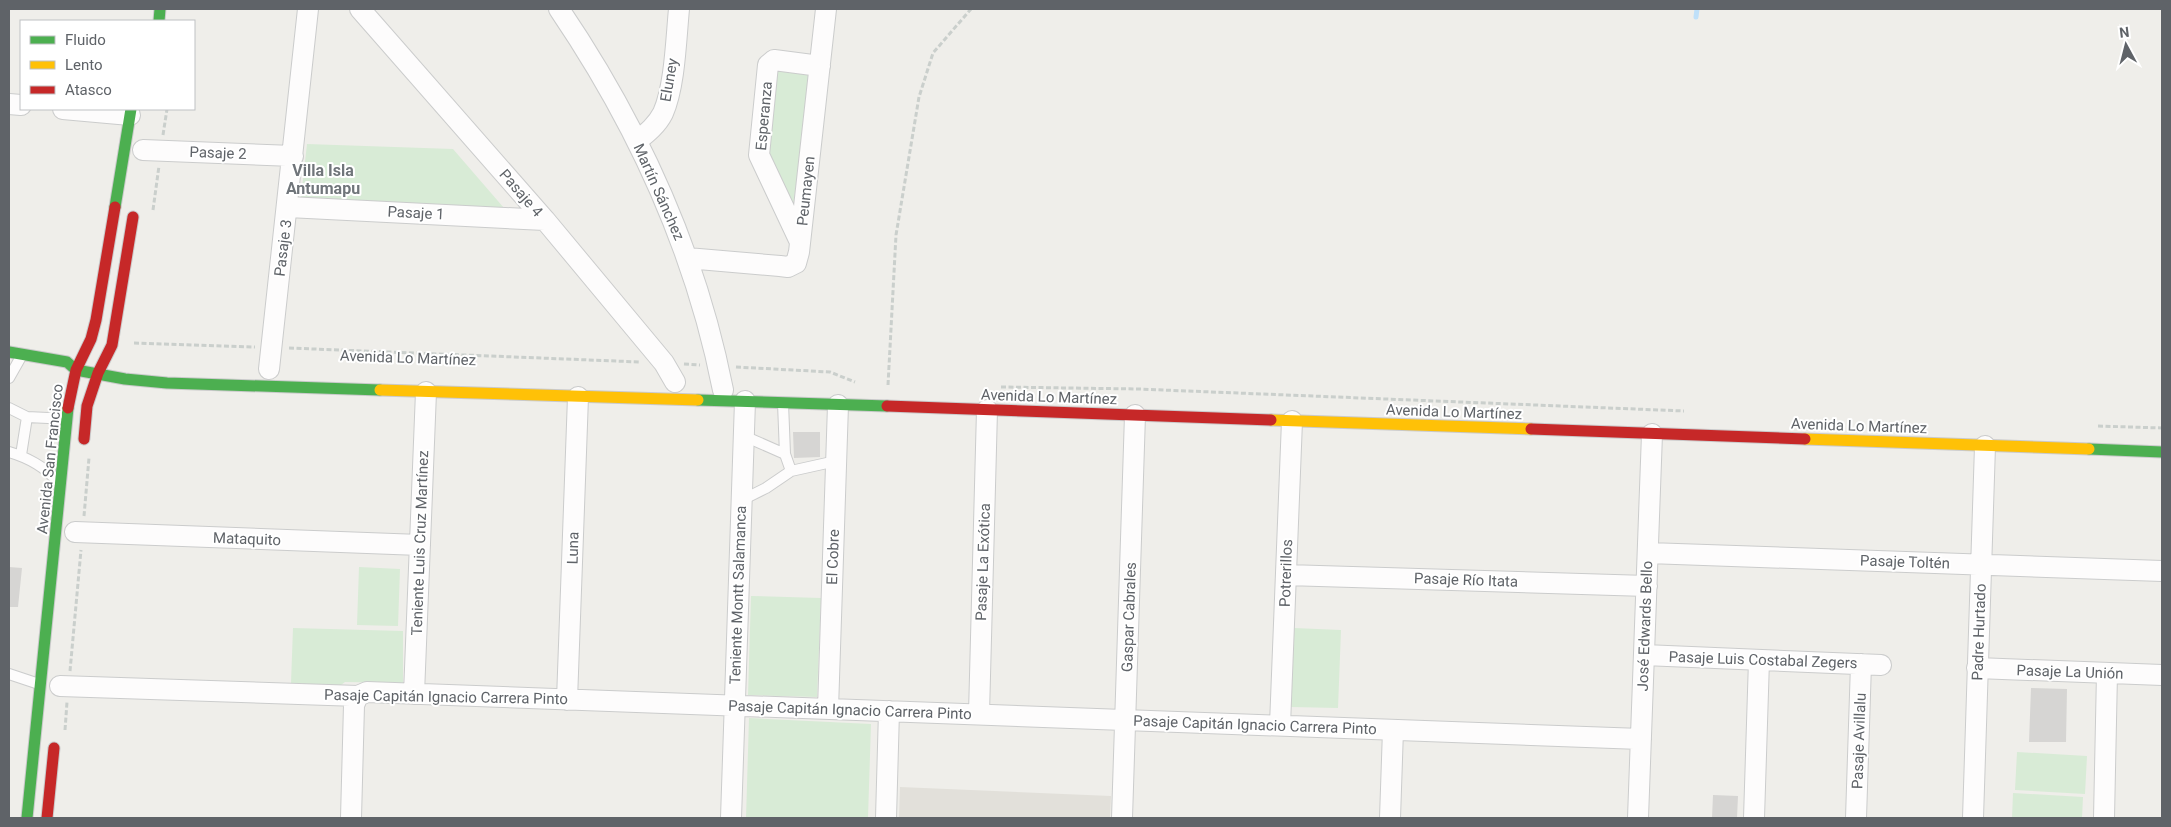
<svg xmlns="http://www.w3.org/2000/svg" width="2171" height="827" font-family="Roboto,sans-serif">
<rect width="100%" height="100%" fill="#efeeea"/>
<!-- education -->
<path fill="#e2e0da" d="M900 787 1111 796 1110 818H899Z"/>
<!-- green -->
<path fill="#d8ebd6" d="M778 68 808 74 809 82 793 207 766 153Z
M307 144 453 149 504 208 301 197Z
M359 567 400 569 398 626 357 625Z
M751 596 821 598 817 697 748 695Z
M293 628 403 631V683L345 682 337 688 291 683Z
M1294 628 1341 630 1338 708 1291 707Z
M749 718 871 724 868 818H746Z
M2017 752 2087 756 2085 794 2015 790Z
M2013 793 2083 797 2082 818H2012Z"/>
<g fill="none" stroke-linecap="round" stroke-linejoin="round">
<!-- stream -->
<path stroke="#bfe0f9" stroke-width="5" d="M1696 17 1697 9"/>
</g>
<!-- building -->
<path fill="#d6d5d3" d="M793 432H820V457L794 458Z
M9 567 22 568 18 607H9Z
M2031 688 2067 689 2066 742H2029Z
M1713 795 1738 796 1737 818H1712Z"/>
<g fill="none" stroke-linecap="round" stroke-linejoin="round">
<defs>
<path id="lane" d="M9 378 22 355
M783 403 785 454 791 471
M9 408 27 417 21 455
M27 417 48 418 67 415
M744 436 785 454
M9 452C26 457 45 467 57 481
M742 500 766 488 791 471 836 461
M9 674 39 684"/>
<path id="street" d="M360 9 545 220 664 363 675 382
M559 9C637 124 696 253 723 390
M9 104 21 105
M63 109 130 115
M637 141C647 133 657 125 663 113 675 86 676 39 679 9
M143 150 293 156
M288 207 545 220
M800 242 759 155 768 65 774 60 820 66
M687 258 780 266 788 267 796 263 799 252 826 9
M269 369 308 9
M75 532 420 545
M1648 553 2162 571
M1286 575 1647 586
M1644 655 1881 665
M1977 668 2162 675
M60 686 358 696 367 692 1641 739
M414 694 426 392
M567 700 578 397
M828 709 838 405
M979 714 987 410
M1280 725 1292 421
M351 818 354 705 358 696
M731 818 745 401
M886 818 889 711
M1122 818 1135 415
M1390 818 1393 730
M1638 818 1652 434
M1754 818 1759 660
M1856 818 1861 664
M1973 818 1985 446
M2104 818 2107 673"/>
<path id="fast" d="M159 21 160 9
M115 207 131 109
M9 352 67 362 76 370 125 379 167 383 380 390
M698 400 887 406
M2089 449 2162 452
M27 818 68 408"/>
<path id="slow" d="M380 390 698 400
M1271 420 1531 429
M1805 439 2089 449"/>
<path id="jam" d="M887 406 1271 420
M68 408 76 370 91 339 96 320 115 207
M1531 429 1805 439
M84 439 87 406 98 373 112 345 133 217
M47 818 54 748"/>
</defs>
<!-- lane casing -->
<use href="#lane" stroke="#cbcccc" stroke-width="12"/>
<!-- street casing -->
<use href="#street" stroke="#cbcccc" stroke-width="22"/>
<!-- fast casing -->
<use href="#fast" stroke="#cacacb" stroke-width="13"/>
<!-- slow casing -->
<use href="#slow" stroke="#cacacb" stroke-width="13"/>
<!-- jam casing -->
<use href="#jam" stroke="#cacacb" stroke-width="13"/>
<!-- path -->
<path stroke="#cacfcc" stroke-width="3" stroke-dasharray="5 2.5" stroke-linecap="butt" d="M163 135 167 109
M153 210 159 166
M134 343 255 347
M289 348 640 362
M684 364 700 365
M736 367 830 372 855 382
M888 385 896 235 919 97 933 53 971 9
M1001 387 1138 389 1684 411
M2098 426 2162 428
M84 516 89 458
M70 671 81 550
M65 730 67 702"/>
<!-- lane -->
<use href="#lane" stroke="#fdfcfc" stroke-width="10"/>
<!-- street -->
<use href="#street" stroke="#fdfcfc" stroke-width="20"/>
<!-- fast -->
<use href="#fast" stroke="#4caf50" stroke-width="11"/>
<!-- slow -->
<use href="#slow" stroke="#ffc107" stroke-width="11"/>
<!-- jam -->
<use href="#jam" stroke="#c62828" stroke-width="11"/>
</g>
<g text-anchor="middle" stroke-width="4" stroke-linejoin="round" paint-order="stroke">
<!-- street labels -->
<g font-size="15" fill="#5f6368" stroke="#fff">
<text transform="translate(669 80) rotate(-80)" y="5">Eluney</text>
<text transform="translate(764 116) rotate(-85)" y="5">Esperanza</text>
<text transform="translate(218 153) rotate(2)" y="5">Pasaje 2</text>
<text transform="translate(806 191) rotate(-84)" y="5">Peumayen</text>
<text transform="translate(659 192) rotate(66)" y="5">Martín Sánchez</text>
<text transform="translate(521 193) rotate(49)" y="5">Pasaje 4</text>
<text transform="translate(416 213) rotate(3)" y="5">Pasaje 1</text>
<text transform="translate(283 248) rotate(-83)" y="5">Pasaje 3</text>
<text transform="translate(408 358) rotate(2)" y="5">Avenida Lo Martínez</text>
<text transform="translate(1049 397) rotate(2)" y="5">Avenida Lo Martínez</text>
<text transform="translate(1454 412) rotate(2)" y="5">Avenida Lo Martínez</text>
<text transform="translate(1859 426) rotate(2)" y="5">Avenida Lo Martínez</text>
<text transform="translate(50 459) rotate(-84)" y="5">Avenida San Francisco</text>
<text transform="translate(247 539) rotate(2)" y="5">Mataquito</text>
<text transform="translate(420 543) rotate(-88)" y="5">Teniente Luis Cruz Martínez</text>
<text transform="translate(573 548) rotate(-88)" y="5">Luna</text>
<text transform="translate(833 557) rotate(-88)" y="5">El Cobre</text>
<text transform="translate(983 562) rotate(-88)" y="5">Pasaje La Exótica</text>
<text transform="translate(1905 562) rotate(2)" y="5">Pasaje Toltén</text>
<text transform="translate(1286 573) rotate(-88)" y="5">Potrerillos</text>
<text transform="translate(1466 580) rotate(2)" y="5">Pasaje Río Itata</text>
<text transform="translate(738 595) rotate(-88)" y="5">Teniente Montt Salamanca</text>
<text transform="translate(1129 617) rotate(-88)" y="5">Gaspar Cabrales</text>
<text transform="translate(1645 626) rotate(-88)" y="5">José Edwards Bello</text>
<text transform="translate(1979 632) rotate(-88)" y="5">Padre Hurtado</text>
<text transform="translate(1763 660) rotate(2)" y="5">Pasaje Luis Costabal Zegers</text>
<text transform="translate(2070 672) rotate(2)" y="5">Pasaje La Unión</text>
<text transform="translate(446 697) rotate(1)" y="5">Pasaje Capitán Ignacio Carrera Pinto</text>
<text transform="translate(850 710) rotate(2)" y="5">Pasaje Capitán Ignacio Carrera Pinto</text>
<text transform="translate(1255 725) rotate(2)" y="5">Pasaje Capitán Ignacio Carrera Pinto</text>
<text transform="translate(1859 741) rotate(-88)" y="5">Pasaje Avillalu</text>
</g>
<!-- neighbourhood labels -->
<g font-size="16" font-weight="bold" fill="#70757a" stroke="#fff">
<text x="323" y="176">Villa Isla<tspan x="323" dy="18">Antumapu</tspan></text>
</g>
</g>
<!-- border -->
<rect width="2171" height="827" fill="none" stroke="#5f6368" stroke-width="20"/>
<!-- legend -->
<rect x="20" y="20" width="175" height="90" fill="#ffffff" stroke="#bfc1c3"/>
<rect x="30" y="36" width="25" height="8" fill="#4caf50" stroke="#bfc1c3"/>
<text x="65" y="45" font-size="15" fill="#5f6368">Fluido</text>
<rect x="30" y="61" width="25" height="8" fill="#ffc107" stroke="#bfc1c3"/>
<text x="65" y="70" font-size="15" fill="#5f6368">Lento</text>
<rect x="30" y="86" width="25" height="8" fill="#c62828" stroke="#bfc1c3"/>
<text x="65" y="95" font-size="15" fill="#5f6368">Atasco</text>
<!-- north arrow -->
<g transform="translate(2126 45) rotate(353)" stroke="#ffffff" stroke-width="4" paint-order="stroke">
<path d="M0-4L9 19L0 12L-9 19Z" fill="#5f6368"/>
<text y="-8" font-size="14" font-weight="bold" text-anchor="middle" fill="#5f6368">N</text>
</g>
</svg>
